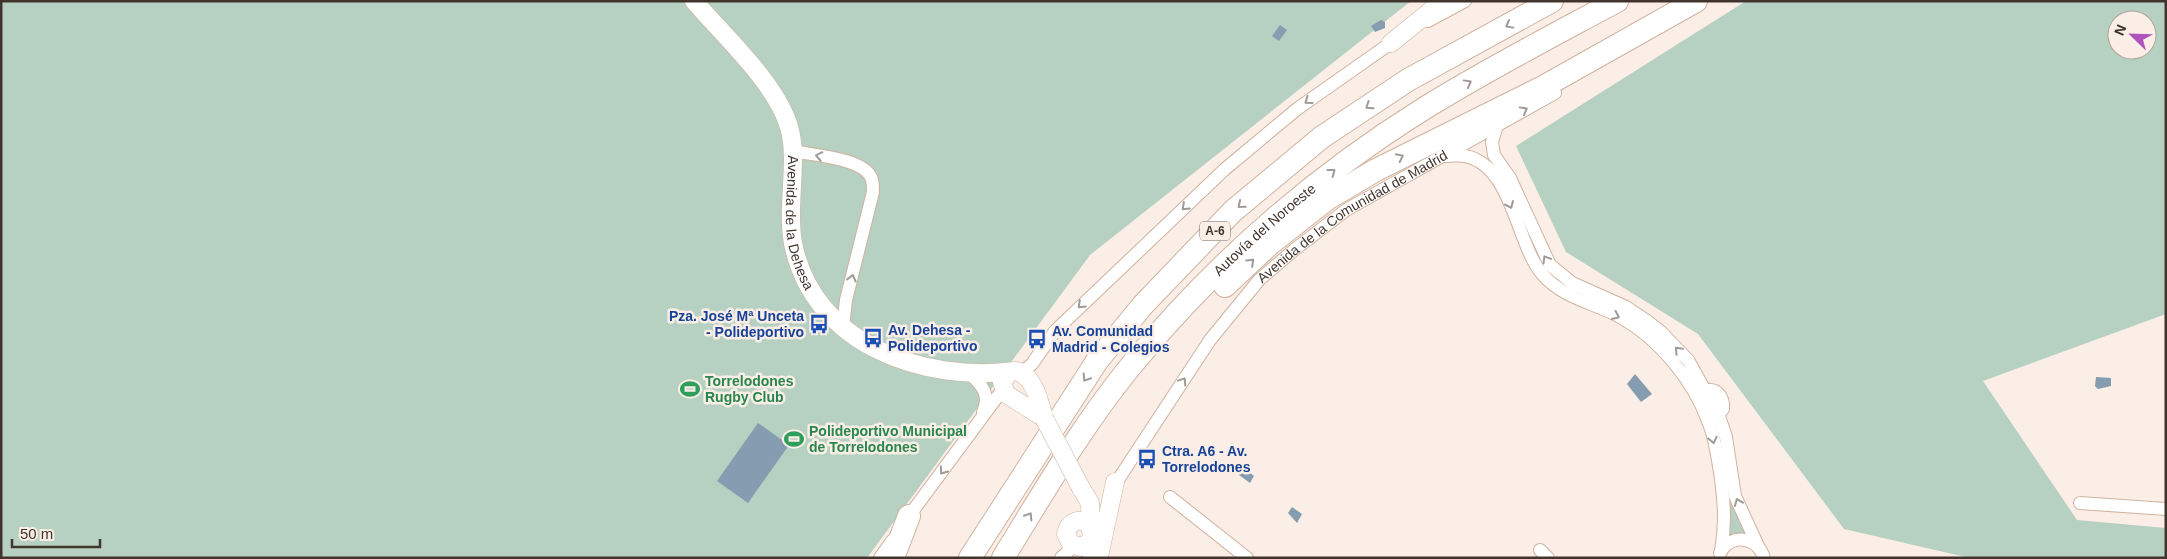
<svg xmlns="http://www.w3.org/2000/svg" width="2167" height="559" font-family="Helvetica,sans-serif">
<rect width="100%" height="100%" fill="#fbeee6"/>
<!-- green -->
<path fill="#b6d0c2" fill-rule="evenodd" d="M1 1H1411L1090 255 867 558H1Z
M1746 1H2166V314L1983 381 2077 520 2166 528V558H1970L1844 529 1698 334 1566 252 1516 146ZM2117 20H2147V50H2117Z
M1714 422 1746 535 1728 539C1735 501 1721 459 1714 422Z"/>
<!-- water -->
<path fill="#859cb1" d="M1381 20 1385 22V28L1375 32 1371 26Z
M1280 25 1287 30 1279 41 1272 36Z
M1635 374 1652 394 1641 402 1627 384Z
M2096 377 2111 378V386L2098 389 2095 386Z
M758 423 789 445 748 503 717 481Z
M1244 468 1254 476 1250 483 1239 475Z
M1292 507 1302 514 1297 523 1288 513Z"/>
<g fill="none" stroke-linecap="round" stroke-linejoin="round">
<defs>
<g id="street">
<path d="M1428 21 1465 1"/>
<path d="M1497 125 1492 142 1494 155 1510 178 1550 265 1572 283 1626 307 1647 321 1661 332 1688 360 1719 416 1726 437 1735 496 1758 546"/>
<path d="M792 151C812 155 862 158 871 177 873 181 873 188 873 192L846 300 843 326"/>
<path d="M1443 156C1450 156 1458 155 1465 156 1513 165 1516 245 1543 275 1564 299 1596 303 1622 318 1660 340 1693 380 1708 421 1715 437 1717 455 1720 472 1724 500 1726 523 1721 551"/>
<path d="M1016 371 1026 369 1032 364 1055 331 1225 169 1297 109 1398 38"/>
<path d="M970 374C982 385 991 395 983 412"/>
<path d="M1704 391C1717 387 1724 397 1723 409L1715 417"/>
<path id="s1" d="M1112 489 1210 340 1259 280 1294 250 1346 210 1555 93"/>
<path d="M1170 497 1247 558"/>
<path d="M2080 503 2166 509"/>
<path d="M906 520 1003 389"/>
<path d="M1540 550 1548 558"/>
<path d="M1720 553C1730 533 1758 536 1764 558"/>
<path d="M880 558 892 541"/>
<path d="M1061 558 1074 546"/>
</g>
<g id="secondary">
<path id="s2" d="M694 1C723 35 777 84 789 127 799 159 786 207 793 243 813 345 924 383 1016 371 1034 375 1040 403 1044 418"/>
<path d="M1391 43 1443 1"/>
<path d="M1010 372 1002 382 1006 394 1044 418"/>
<path d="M1081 488 1090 503 1091 528"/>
<path d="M1100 552 1115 482"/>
<path d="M1092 558V534L1089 524C1079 517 1068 522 1066 534L1071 544 1081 547 1090 542 1092 534"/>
</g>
<g id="highway">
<path d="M1225 286 1271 243 1327 199 1376 170 1543 87 1696 1"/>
<path d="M893 558 909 516"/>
<path d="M970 558 1097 361 1143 305 1233 211 1322 137 1408 80 1552 1"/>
<path id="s3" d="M1003 558C1043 493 1082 426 1130 367 1213 266 1314 177 1425 108 1486 70 1554 35 1617 1"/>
</g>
</defs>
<!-- street casing -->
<use href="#street" stroke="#d0b29e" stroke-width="14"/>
<!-- secondary casing -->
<use href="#secondary" stroke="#d0b29e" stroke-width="19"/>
<!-- highway casing -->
<use href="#highway" stroke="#d0b29e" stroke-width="24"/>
<!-- street -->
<use href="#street" stroke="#fff" stroke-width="12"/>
<!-- secondary -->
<use href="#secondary" stroke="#fff" stroke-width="18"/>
<!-- highway -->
<use href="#highway" stroke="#fff" stroke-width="22"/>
<defs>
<path id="secondary-bridge" d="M1044 418 1081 488"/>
</defs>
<!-- secondary-bridge casing -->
<use href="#secondary-bridge" stroke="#d0b29e" stroke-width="19" stroke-linecap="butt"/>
<!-- secondary-bridge -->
<use href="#secondary-bridge" stroke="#fff" stroke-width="18"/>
</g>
<!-- one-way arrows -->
<defs><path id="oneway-chevron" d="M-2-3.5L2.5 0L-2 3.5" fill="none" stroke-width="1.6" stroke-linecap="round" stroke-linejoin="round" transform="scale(1.25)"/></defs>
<g stroke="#a09a96">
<use href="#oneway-chevron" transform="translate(1509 25) rotate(151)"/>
<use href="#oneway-chevron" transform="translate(1468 83) rotate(-29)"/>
<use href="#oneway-chevron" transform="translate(1308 101) rotate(144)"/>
<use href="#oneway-chevron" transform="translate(1369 106) rotate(146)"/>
<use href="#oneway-chevron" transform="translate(1524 110) rotate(-29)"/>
<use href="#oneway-chevron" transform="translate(819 156) rotate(-169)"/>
<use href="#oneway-chevron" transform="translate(1400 157) rotate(-26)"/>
<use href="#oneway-chevron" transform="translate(1332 172) rotate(-37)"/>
<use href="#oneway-chevron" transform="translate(1241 205) rotate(140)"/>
<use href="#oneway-chevron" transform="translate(1510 205) rotate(66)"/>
<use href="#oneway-chevron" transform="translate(1185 207) rotate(137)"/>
<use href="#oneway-chevron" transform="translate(1546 259) rotate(-121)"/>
<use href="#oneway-chevron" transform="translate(1251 262) rotate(-43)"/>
<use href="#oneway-chevron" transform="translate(852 278) rotate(-76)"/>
<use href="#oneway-chevron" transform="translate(1081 305) rotate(136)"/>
<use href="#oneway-chevron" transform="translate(1616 316) rotate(25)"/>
<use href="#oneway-chevron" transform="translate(1678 350) rotate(-134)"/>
<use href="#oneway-chevron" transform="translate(1086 378) rotate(123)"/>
<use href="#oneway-chevron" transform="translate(1183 381) rotate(-56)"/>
<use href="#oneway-chevron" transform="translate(1713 440) rotate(77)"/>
<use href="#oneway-chevron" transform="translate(943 471) rotate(126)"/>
<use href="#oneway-chevron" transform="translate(1738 502) rotate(-112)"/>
<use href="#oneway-chevron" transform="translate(1029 516) rotate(-58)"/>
</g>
<!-- icons -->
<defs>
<symbol id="bus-bare" viewBox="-9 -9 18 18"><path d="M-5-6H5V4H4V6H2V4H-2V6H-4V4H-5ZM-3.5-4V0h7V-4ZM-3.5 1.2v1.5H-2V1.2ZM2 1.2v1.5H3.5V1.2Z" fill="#1a4fb4" stroke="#fbeee6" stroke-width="2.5" paint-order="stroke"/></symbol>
<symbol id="stadium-bare" viewBox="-9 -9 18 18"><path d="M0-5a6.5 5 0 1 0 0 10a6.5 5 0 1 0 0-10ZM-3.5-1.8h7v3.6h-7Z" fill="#2e9e5b" stroke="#fbeee6" stroke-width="2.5" paint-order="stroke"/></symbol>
</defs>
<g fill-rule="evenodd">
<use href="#bus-bare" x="805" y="310" width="28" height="28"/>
<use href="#bus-bare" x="859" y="324" width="28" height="28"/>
<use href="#bus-bare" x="1023" y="325" width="28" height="28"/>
<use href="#stadium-bare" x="676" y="375" width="28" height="28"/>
<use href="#stadium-bare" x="780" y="425" width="28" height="28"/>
<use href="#bus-bare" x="1133" y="445" width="28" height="28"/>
</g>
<g text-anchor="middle" stroke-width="5" stroke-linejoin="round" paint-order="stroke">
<!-- shield labels -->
<rect fill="#fbeee6" stroke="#786c64" stroke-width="1" x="1200" y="221.5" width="30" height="19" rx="4"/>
<g font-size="12" font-weight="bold" fill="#40342c">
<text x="1215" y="235">A-6</text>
</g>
<!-- street labels -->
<g font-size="14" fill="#40342c" stroke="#fbeee6">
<text dy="5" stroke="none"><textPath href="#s1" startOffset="369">Avenida de la Comunidad de Madrid</textPath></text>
<text dy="5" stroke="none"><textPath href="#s2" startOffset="256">Avenida de la Dehesa</textPath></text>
<text dy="5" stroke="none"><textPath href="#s3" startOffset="422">Autovía del Noroeste</textPath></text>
</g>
<!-- transit labels -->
<g font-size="14" font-weight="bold" fill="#164399" stroke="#fbeee6" text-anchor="start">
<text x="804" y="321" text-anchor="end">Pza. José Mª Unceta<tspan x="804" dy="16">- Polideportivo</tspan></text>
<text x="888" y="335">Av. Dehesa -<tspan x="888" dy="16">Polideportivo</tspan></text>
<text x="1052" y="336">Av. Comunidad<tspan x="1052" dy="16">Madrid - Colegios</tspan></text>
<text x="1162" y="456">Ctra. A6 - Av.<tspan x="1162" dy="16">Torrelodones</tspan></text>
</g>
<!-- leisure labels -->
<g font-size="14" font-weight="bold" fill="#27864d" stroke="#fbeee6" text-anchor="start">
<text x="705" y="386">Torrelodones<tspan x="705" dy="16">Rugby Club</tspan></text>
<text x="809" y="436">Polideportivo Municipal<tspan x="809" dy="16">de Torrelodones</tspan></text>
</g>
</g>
<!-- border -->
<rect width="2167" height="559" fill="none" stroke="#40342c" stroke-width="5"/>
<!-- north arrow -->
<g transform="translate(2132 35) rotate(293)"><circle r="24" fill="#fbeee6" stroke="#b0a49c"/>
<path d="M0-4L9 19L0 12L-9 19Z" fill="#ae53be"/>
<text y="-8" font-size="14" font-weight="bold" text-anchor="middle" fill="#40342c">N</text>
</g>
<!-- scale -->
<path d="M12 539v8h88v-8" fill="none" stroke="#40342c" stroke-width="2.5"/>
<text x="20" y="539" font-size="15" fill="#40342c" stroke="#fbeee6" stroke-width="4" paint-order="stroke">50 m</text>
</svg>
